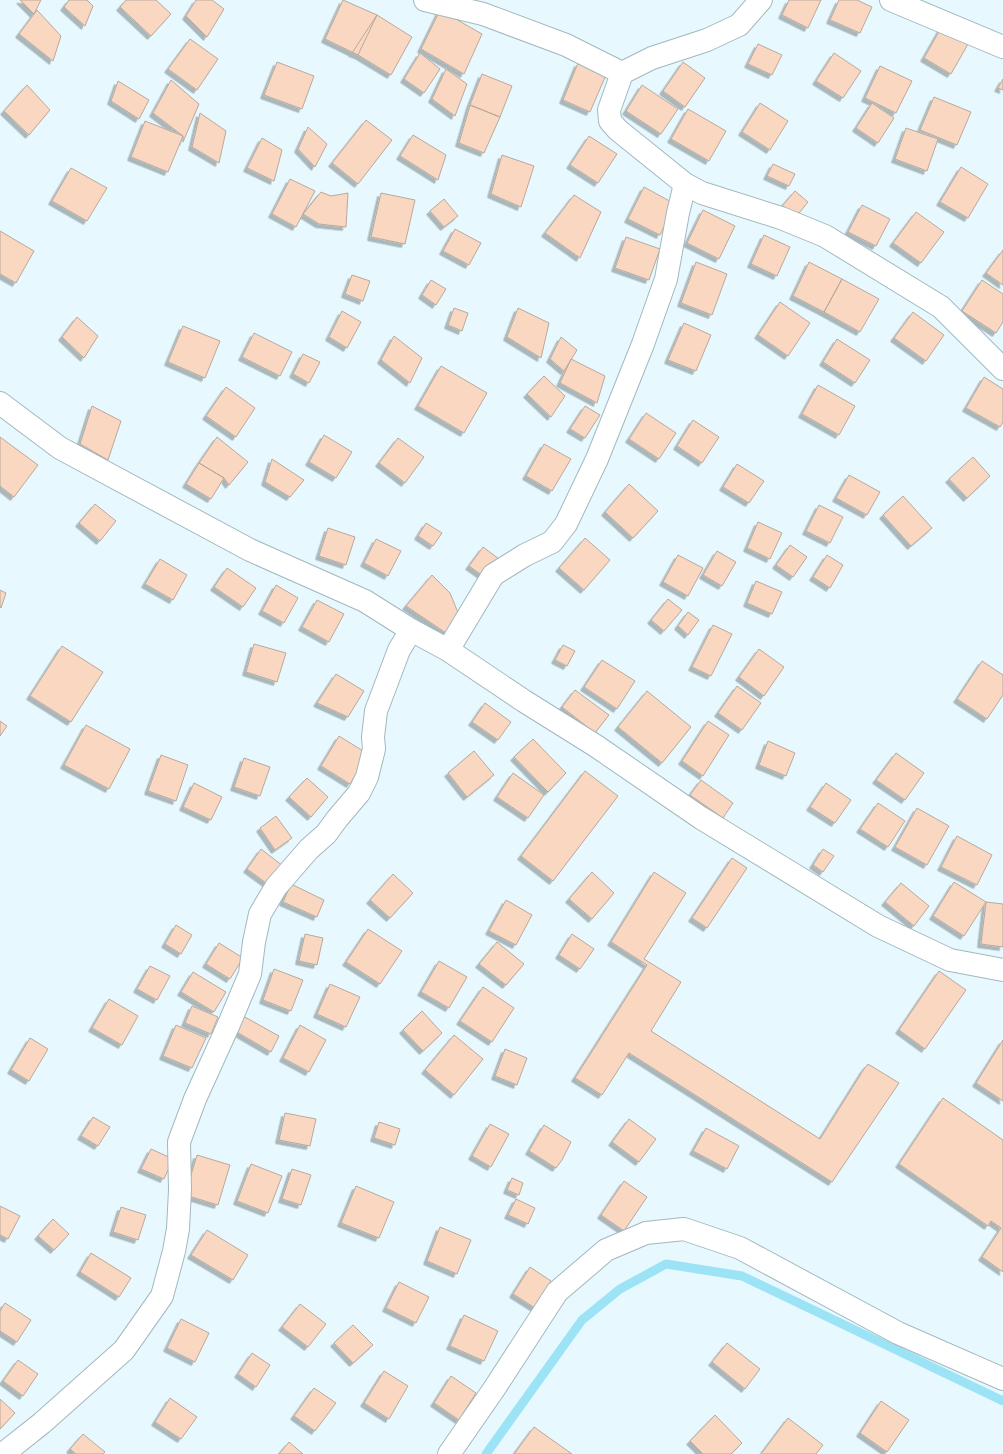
<svg xmlns="http://www.w3.org/2000/svg" width="1003" height="1454" font-family="'Asap Condensed',sans-serif">
<defs>
<filter id="shadow"><feDropShadow dx="-3.5" dy="3.5" stdDeviation="0" flood-color="#0004"/></filter>
</defs>
<rect width="100%" height="100%" fill="#e7f9ff"/>
<g fill="none" stroke-linecap="round" stroke-linejoin="round">
<!-- stream -->
<path stroke="#9ce3f6" stroke-width="9" d="M486 1454 582 1320 620 1289 666 1264 742 1276 1003 1401"/>
</g>
<!-- building -->
<path fill="#fad7c0" stroke="#b9a89c" filter="url(#shadow)" d="M20 0H41L34 14Z
M69 0H87L93 6 85 26 64 7Z
M126 0H156L171 14 151 36 120 7Z
M196 0H212L224 9 207 37 186 16Z
M343 0 377 15 358 55 325 39Z
M789 0H821L808 28 782 15Z
M839 0H857L872 7 860 33 830 20Z
M37 10 61 36 53 61 19 34Z
M440 10 482 34 464 74 421 49Z
M377 15 412 37 391 75 358 55 352 53Z
M941 28 968 44 951 74 924 58Z
M190 39 218 59 197 90 168 69Z
M758 44 782 55 772 75 748 64Z
M420 53 440 69 424 93 404 79Z
M834 53 861 71 843 98 816 81Z
M277 62 314 76 302 109 264 95Z
M683 62 705 78 685 107 663 91Z
M578 63 606 75 590 112 563 100Z
M880 66 912 81 896 113 865 98Z
M446 69 467 84 455 116 432 99Z
M482 74 512 86 500 117 470 105Z
M1003 79V90L998 88Z
M171 80 199 104 183 142V136L153 113Z
M118 81 149 100 139 119 111 101Z
M27 85 50 110 29 135 4 111Z
M642 85 678 109 661 134 626 111Z
M934 97 971 112 957 145 920 130Z
M760 103 788 121 770 150 742 132Z
M872 103 894 118 878 143 856 128Z
M470 105 500 117 484 153 459 143Z
M688 109 726 131 709 161 671 139Z
M200 113 226 131 219 163 192 147Z
M366 120 392 140 358 184 332 163Z
M145 121 183 136 168 172 131 157Z
M308 127 327 144 315 167 298 149Z
M906 128 938 139 927 171 895 159Z
M413 135 446 155 438 180 400 156Z
M589 136 617 154 598 183 570 165Z
M262 138 282 150 274 181 247 168Z
M502 155 534 166 521 207 491 194Z
M773 164 795 174 789 186 767 176Z
M961 167 988 184 968 218 940 202Z
M71 168 107 188 87 221 52 201Z
M290 179 315 191 296 227 272 214Z
M644 187 675 204 660 235 628 219Z
M795 191 808 202 795 218 782 206Z
M321 192 331 196 348 193 346 227 319 224 303 214Z
M381 193 415 200 405 244 371 237Z
M574 195 601 212 580 258 545 233Z
M444 199 458 216 444 227 430 211Z
M862 205 890 219 876 246 848 232Z
M703 210 735 226 719 259 687 243Z
M916 212 944 232 921 263 893 243Z
M455 229 481 243 469 265 443 251Z
M0 231 34 251 16 283 0 274Z
M764 235 790 247 777 276 751 264Z
M626 237 660 249 649 280 615 268Z
M1003 250V285L986 273Z
M696 262 727 274 712 315 681 303Z
M809 262 842 279 824 312 793 296Z
M352 275 370 281 363 301 345 294Z
M842 279 879 299 860 332 824 312Z
M431 280 446 289 436 305 422 295Z
M982 280 1003 294V322L996 333 962 311Z
M780 302 810 323 788 356 758 335Z
M454 308 468 313 462 331 448 325Z
M518 308 549 323 541 358 507 337Z
M342 311 361 322 347 348 329 337Z
M913 312 944 335 926 361 894 338Z
M77 317 98 336 84 358 62 337Z
M684 323 711 335 696 371 668 360Z
M183 326 220 341 205 378 168 362Z
M254 333 292 352 280 376 242 357Z
M394 336 422 358 410 383 381 360Z
M561 337 577 350 564 371 550 359Z
M837 339 870 360 855 383 823 362Z
M303 354 320 362 309 383 293 374Z
M571 359 605 376 597 403 560 383Z
M441 366 487 393 464 433 418 406Z
M544 376 565 396 551 417 527 394Z
M984 377 1003 389V422L1000 427 966 408Z
M818 385 855 406 839 435 802 414Z
M226 387 255 408 236 437 206 416Z
M92 406 121 421 108 460 80 444Z
M585 406 600 415 585 438 570 429Z
M646 413 676 433 659 459 629 439Z
M693 420 719 437 702 463 677 446Z
M324 435 352 452 336 478 309 462Z
M0 437 38 465 14 497 0 486Z
M217 437 248 462 229 485 224 478 199 463Z
M398 438 424 457 405 483 379 463Z
M544 444 571 459 552 491 526 476Z
M973 457 990 476 967 498 949 479Z
M272 459 304 480 290 497 265 482Z
M199 463 224 478 211 499 186 484Z
M737 464 764 481 749 503 723 487Z
M849 475 880 492 867 515 836 498Z
M629 484 658 511 633 538 605 512Z
M903 496 932 528 911 546 883 515Z
M95 504 116 521 100 541 79 523Z
M819 505 843 517 830 543 806 531Z
M758 522 782 533 770 559 747 548Z
M426 523 442 533 433 546 418 536Z
M328 528 355 537 346 565 319 556Z
M585 538 610 560 584 590 559 568Z
M376 539 401 551 388 576 364 563Z
M790 545 807 557 793 577 776 565Z
M483 547 499 559 486 578 469 566Z
M717 551 736 562 722 586 703 575Z
M678 555 703 568 688 596 663 582Z
M827 555 843 565 830 588 813 577Z
M160 559 187 575 173 600 145 584Z
M227 568 256 588 243 607 214 587Z
M432 575 450 593 459 615 449 635 406 606Z
M756 581 782 592 772 614 747 603Z
M276 585 298 598 284 623 262 611Z
M0 590 6 593 1 608 0 607Z
M668 599 682 610 664 631 651 620Z
M317 600 344 614 329 642 302 627Z
M688 612 699 620 688 635 678 626Z
M713 625 732 634 711 676 692 667Z
M254 644 286 653 277 682 246 672Z
M563 645 575 651 567 666 555 660Z
M62 646 103 672 71 722 30 696Z
M759 649 784 667 764 696 739 677Z
M602 660 635 681 617 709 584 687Z
M982 661 1003 675V695L987 719 957 699Z
M336 674 364 691 348 717 317 703Z
M737 686 761 703 742 730 718 713Z
M575 690 609 715 595 733 562 707Z
M647 691 691 727 662 763 618 727Z
M485 703 511 722 498 740 472 722Z
M0 721 7 726 0 736Z
M708 721 729 735 703 776 682 761Z
M86 725 130 749 109 789 64 765Z
M339 736 368 754 350 784 321 766Z
M533 739 566 773 548 792 514 757Z
M768 741 795 753 786 776 759 765Z
M474 751 494 775 467 797 448 773Z
M896 753 924 773 905 800 876 780Z
M161 755 188 765 176 801 148 791Z
M244 758 270 767 260 796 234 787Z
M585 771 618 796 553 881 521 856Z
M513 773 544 795 528 818 497 797Z
M307 778 328 797 311 817 289 797Z
M701 780 733 803 723 818 690 795Z
M194 783 222 797 211 820 183 807Z
M826 783 851 800 835 823 810 807Z
M878 803 905 821 888 847 860 829Z
M917 808 949 826 927 865 895 847Z
M276 816 292 838 275 850 260 828Z
M957 836 992 855 977 885 941 867Z
M261 849 283 866 269 885 247 869Z
M823 849 834 856 823 872 813 865Z
M732 858 747 868 707 928 692 918Z
M592 872 614 893 592 919 569 899Z
M654 872 686 893 644 959 681 982 651 1031 820 1139 864 1069 868 1064 899 1083 832 1182 629 1053 602 1095 575 1078 647 965 611 942Z
M393 874 413 893 390 918 370 900Z
M954 882 986 902 964 936 933 916Z
M901 883 929 906 914 926 885 902Z
M291 884 324 900 317 917 283 902Z
M506 900 532 915 516 945 489 931Z
M986 902 1003 904V947L981 944Z
M176 925 192 935 181 954 165 944Z
M368 929 402 951 380 984 346 962Z
M305 934 323 938 317 965 299 961Z
M572 934 594 949 580 969 559 955Z
M497 942 524 964 506 985 479 964Z
M219 943 243 958 230 979 206 964Z
M439 961 467 977 449 1008 421 992Z
M150 966 170 976 157 1000 137 989Z
M274 969 303 980 291 1011 263 1000Z
M939 971 966 990 925 1049 899 1030Z
M193 972 226 992 214 1012 181 992Z
M330 984 360 997 346 1027 317 1014Z
M483 987 514 1008 492 1042 460 1021Z
M109 999 138 1016 122 1045 92 1028Z
M192 1006 218 1017 211 1034 185 1023Z
M422 1011 442 1033 423 1051 403 1030Z
M243 1016 279 1036 271 1052 235 1031Z
M176 1025 206 1038 192 1068 163 1056Z
M300 1025 326 1040 309 1072 283 1058Z
M454 1035 483 1059 454 1095 425 1070Z
M30 1038 48 1049 29 1081 11 1070Z
M1003 1040V1101L976 1083Z
M505 1049 527 1058 517 1085 495 1076Z
M943 1098 1003 1140V1272L982 1257 1001 1228 991 1221 988 1226 899 1164Z
M285 1113 316 1119 310 1146 279 1140Z
M93 1117 110 1127 98 1146 81 1136Z
M629 1119 656 1139 639 1162 612 1142Z
M379 1122 400 1129 395 1145 374 1138Z
M490 1124 509 1134 491 1167 472 1156Z
M544 1125 571 1142 562 1160 556 1168 529 1151Z
M706 1128 739 1146 727 1169 693 1151Z
M151 1149 173 1159 164 1179 141 1169Z
M197 1155 230 1165 218 1205 185 1195Z
M251 1164 282 1176 268 1213 237 1201Z
M292 1169 311 1175 301 1205 282 1199Z
M512 1178 523 1183 519 1195 507 1190Z
M624 1181 647 1197 624 1231 601 1215Z
M356 1186 394 1202 379 1238 341 1223Z
M516 1199 535 1208 528 1224 508 1215Z
M0 1206 20 1216 8 1239 0 1235Z
M121 1207 146 1215 138 1240 113 1232Z
M53 1219 69 1234 54 1250 38 1236Z
M440 1227 471 1240 457 1274 427 1261Z
M207 1230 248 1255 233 1280 191 1255Z
M91 1253 131 1278 119 1297 80 1272Z
M530 1267 551 1281 535 1308 513 1294Z
M399 1282 429 1297 416 1323 386 1308Z
M5 1303 31 1320 17 1342 0 1331V1311Z
M300 1304 326 1324 308 1347 282 1327Z
M464 1315 498 1331 484 1361 450 1346Z
M181 1319 209 1333 195 1362 167 1348Z
M353 1325 373 1345 353 1363 334 1343Z
M727 1343 760 1369 745 1389 712 1362Z
M252 1353 270 1365 256 1387 238 1374Z
M18 1360 38 1374 23 1396 3 1381Z
M384 1371 408 1386 389 1419 364 1403Z
M451 1376 476 1393 459 1420 434 1403Z
M314 1388 336 1403 315 1431 294 1416Z
M170 1398 197 1417 181 1439 155 1422Z
M0 1399 15 1413 0 1429Z
M881 1401 909 1420 887 1452 860 1433Z
M715 1415 742 1443 731 1454H703L690 1441Z
M788 1418 823 1445 816 1454H761Z
M534 1427 572 1454H514Z
M83 1434 105 1452 103 1454H76L70 1449Z
M289 1442 303 1454H279Z"/>
<g fill="none" stroke-linecap="round" stroke-linejoin="round">
<defs>
<path id="minor" d="M425 0 483 14 566 45 622 73 652 58 707 40 739 25 761 0
M891 0 1003 47
M622 73 609 110 610 121 618 130 685 184 702 193 781 218 825 236 941 307 1003 369
M0 403 60 448 250 550 365 601 411 630 448 650 524 701 596 746 701 818 878 926 950 960 1003 970
M448 650 493 575 525 555 552 542 566 524 597 459 643 344 666 279 678 213 685 184
M3 1454 42 1423 124 1350 162 1296 174 1251 178 1229 180 1190 179 1142 195 1099 229 1024 250 974 254 942 260 914 276 887 309 849 326 834 337 819 359 793 367 777 374 749 373 737 376 711 399 650 411 630
M449 1454 494 1389 557 1292 606 1250 646 1233 684 1229 740 1248 898 1333 1003 1379"/>
</defs>
<!-- minor casing -->
<use href="#minor" stroke="#a2b8be" stroke-width="24"/>
<!-- minor -->
<use href="#minor" stroke="#fff" stroke-width="22"/>
</g>
</svg>
